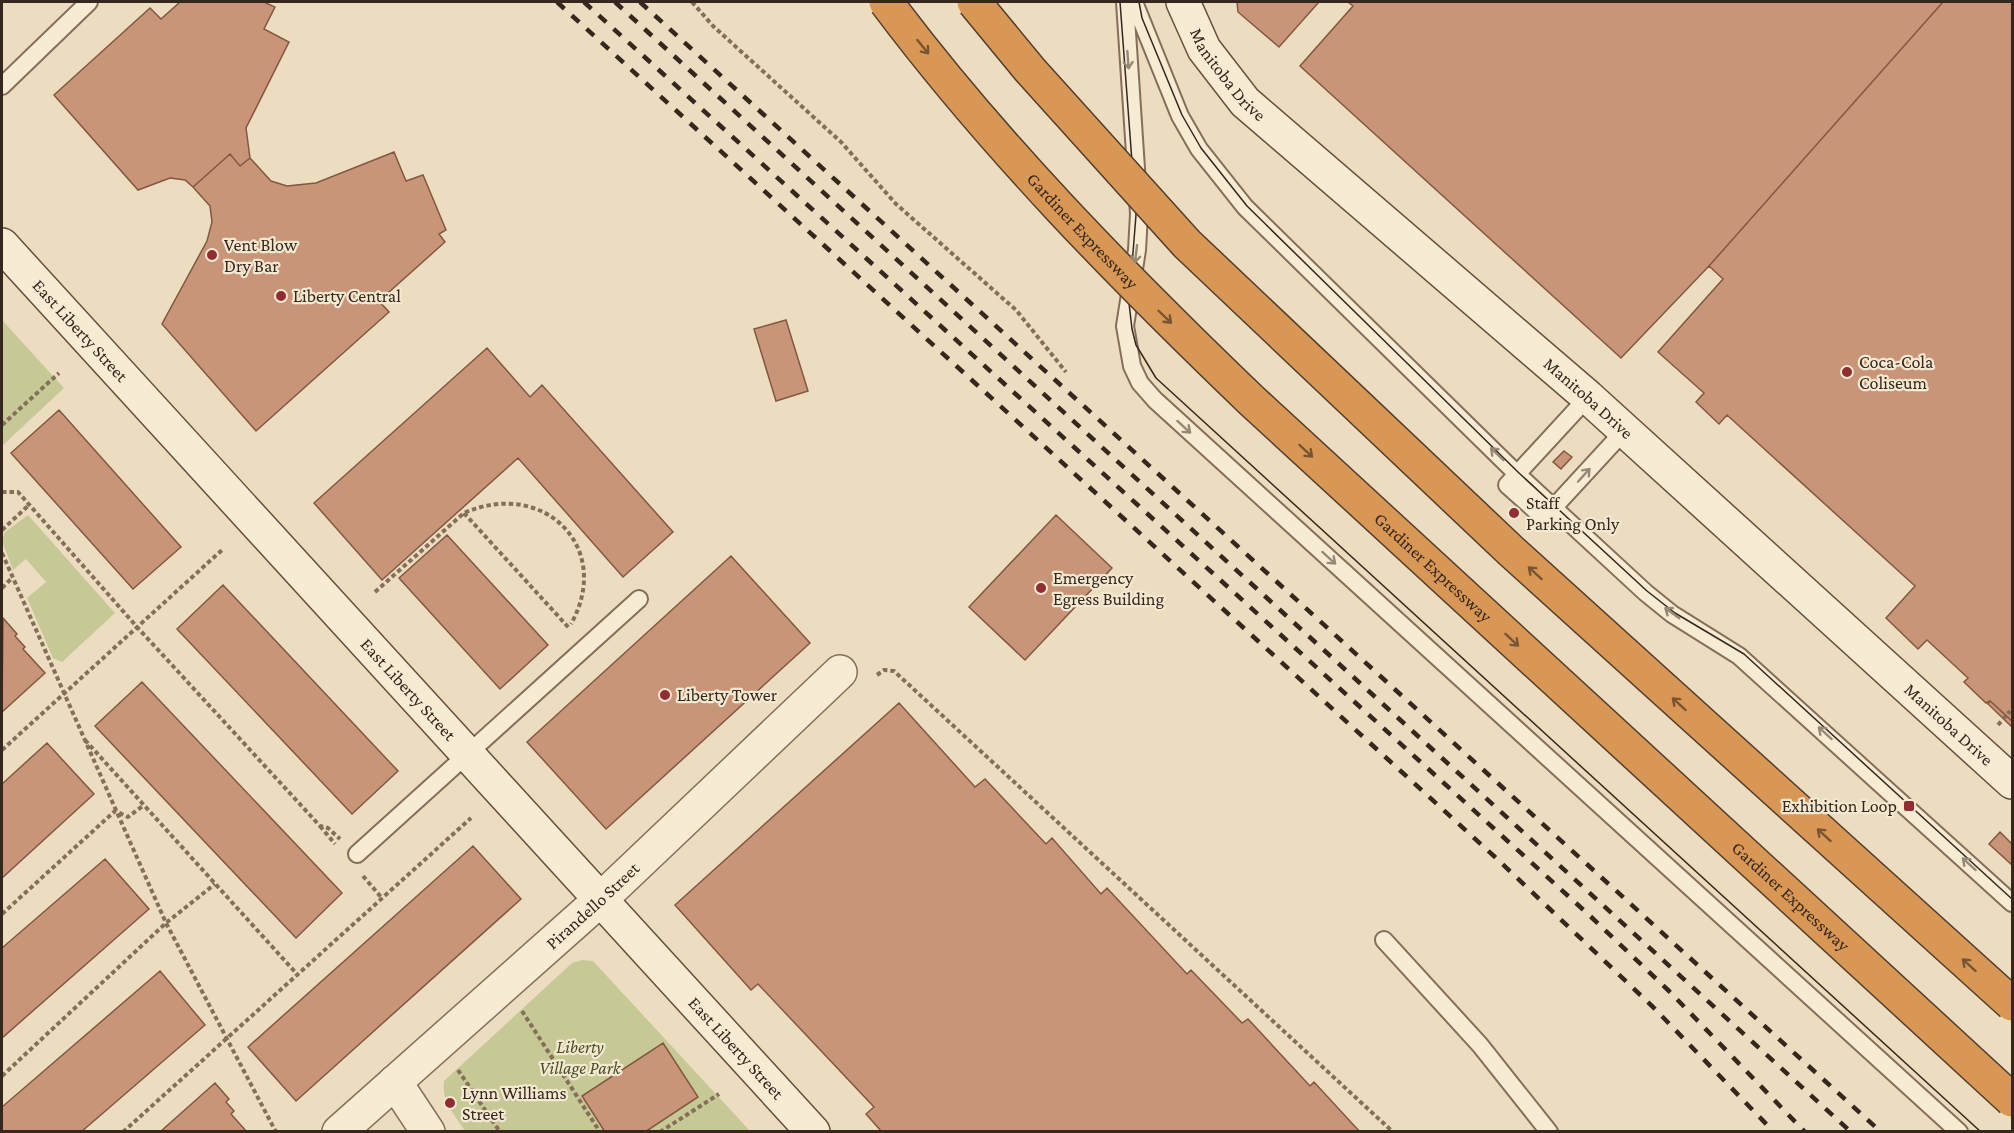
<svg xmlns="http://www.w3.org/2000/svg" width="2014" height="1133" font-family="'Crimson Pro',serif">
<rect width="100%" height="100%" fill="#ecddc1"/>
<!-- green -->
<path fill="#c6c996" d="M2 320 64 388 2 446Z
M28 515 115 613 62 662 53 658 27 598 46 582 26 559 13 570 2 541 5 532Z
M582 960 593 961 750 1131H465C455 1115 441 1101 444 1081L572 963Z"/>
<!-- building -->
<path fill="#c99579" stroke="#835740" stroke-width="1.5" d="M180 2H264L275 7 264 29 289 42 246 128 250 158 240 166 230 154 193 187 185 180 170 178 138 190 54 95 150 8 161 19Z
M1237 2H1319L1279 47 1238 12Z
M1348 2H2012V721L1990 701 1986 703 1964 682 1968 678 1927 640 1918 649 1886 618 1915 586 1727 415 1719 424 1696 402 1704 393 1658 352 1723 279 1709 266 1621 358 1300 66 1353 6Z
M1943 2H2012V721L1990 701 1986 703 1964 682 1968 678 1927 640 1918 649 1886 618 1915 586 1727 415 1719 424 1696 402 1704 393 1658 352 1723 279 1709 266Z
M394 152 406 181 423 175 446 230 439 234 445 242 379 301 389 312 256 431 162 324 207 241 212 222 210 206 193 187 230 154 240 166 250 158 271 181 287 186 316 183Z
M786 320 808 391 776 401 754 329Z
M487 348 530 397 542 385 673 532 623 577 518 458 382 580 314 503Z
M59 410 181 547 133 589 11 453Z
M1564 451 1572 457 1561 469 1553 462Z
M1056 515 1112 568 1025 660 969 607Z
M447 535 548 645 500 689 399 578Z
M731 556 810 643 606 829 527 742Z
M223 585 398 771 352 814 177 629Z
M3 618 17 634 15 636 25 647 23 649 45 673 2 712Z
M142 682 342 893 296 938 95 726Z
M1990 701 2012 721V727L1988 704Z
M899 703 975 787 985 779 1046 844 1052 838 1101 894 1107 888 1187 974 1191 970 1242 1023 1248 1019 1310 1086 1314 1082 1360 1132H882L866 1114 874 1107 758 984 751 990 675 905Z
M47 743 94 794 2 878V784Z
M2000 832 2012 844V865L1989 844Z
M473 846 521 899 296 1101 248 1047Z
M105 859 149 909 2 1038V948Z
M160 971 205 1025 81 1132H2V1107Z
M663 1043 698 1097 645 1132H605L582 1096Z
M215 1083 229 1099 226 1102 234 1111 231 1114 247 1132H160Z"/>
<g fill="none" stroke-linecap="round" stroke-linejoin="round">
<defs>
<path id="lane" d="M1125 2 1139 214 1137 250 1125 326 1132 366 1140 383 1155 400 1959 1132
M1134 2 1180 116 1199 149 1245 207 1517 474 1646 593 1672 614 1739 656 2012 903
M2 86 89 2
M1588 397 1507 485 1544 518 1625 430
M357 854 639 599
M1384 940 1480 1045 1549 1132"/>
<g id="street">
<path d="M395 1082 428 1132"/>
<path id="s1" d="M339 1132 600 900 840 672"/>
</g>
<g id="secondary">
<path id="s2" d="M1183 2 1204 49 1245 102 1588 397 2012 782"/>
<path id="s3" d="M2 245 813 1132"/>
</g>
</defs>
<!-- lane casing -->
<use href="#lane" stroke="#856e5a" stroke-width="20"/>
<!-- street casing -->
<use href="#street" stroke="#856e5a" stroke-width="36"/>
<!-- secondary casing -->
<use href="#secondary" stroke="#674f3d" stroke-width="36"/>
<!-- path -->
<path stroke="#856e5a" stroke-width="4" stroke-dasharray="4.5 3" stroke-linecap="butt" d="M692 2 713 26 841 142 896 204 1016 310 1066 372
M2 425 59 373
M2 492H18L137 627 320 826 328 828 340 839
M464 513 569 628
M2 530 29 505
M2 553 166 923 276 1132
M2 588 12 578
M375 592 464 513C543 478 614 547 571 624
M877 675 884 670 894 671 1393 1132
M1998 725 2010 711
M85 740 296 973
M2 750 222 550
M320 826 335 844
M363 876 381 897
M2 914 115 811 128 817 144 805
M522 1011 600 1132
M458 1070 500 1132
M2 1076 166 923 215 884
M123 1132 471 818
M660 1132 719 1094"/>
<!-- lane -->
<use href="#lane" stroke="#f7ebd4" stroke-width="16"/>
<!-- street -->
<use href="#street" stroke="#f7ebd4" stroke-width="33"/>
<!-- secondary -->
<use href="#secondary" stroke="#f7ebd4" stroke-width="33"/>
<!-- tram -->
<path stroke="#35271d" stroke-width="1.5" d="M1120 2 1136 215 1129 303 1132 329 1136 345 1156 378 1981 1132
M1139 2 1142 18 1182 115 1201 148 1247 206 1519 473 1647 591 1675 613 1744 654 2012 899"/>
<!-- rail -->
<path stroke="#35271d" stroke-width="4.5" stroke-dasharray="10 10" stroke-linecap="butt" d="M557 2 1495 857 1653 1007 1774 1132
M584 2 1588 914 1669 991 1805 1132
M615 2 1851 1132
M640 2 1881 1132"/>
<defs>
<g id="highway-bridge">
<path id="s4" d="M886 2C994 146 1121 275 1251 400L2012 1100"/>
<path d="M974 2 1030 70 1187 244 1511 551 2012 1004"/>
</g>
</defs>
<!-- highway-bridge casing -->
<use href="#highway-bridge" stroke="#533d2e" stroke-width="36" stroke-linecap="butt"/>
<!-- highway-bridge -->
<use href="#highway-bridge" stroke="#d99755" stroke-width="33"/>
</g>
<!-- one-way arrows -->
<defs><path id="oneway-shaft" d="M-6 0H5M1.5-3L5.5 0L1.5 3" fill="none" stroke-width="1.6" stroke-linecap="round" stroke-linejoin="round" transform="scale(1.5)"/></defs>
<g stroke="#775433">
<use href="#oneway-shaft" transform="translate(923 47) rotate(51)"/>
<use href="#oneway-shaft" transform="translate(1165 317) rotate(44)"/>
<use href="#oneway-shaft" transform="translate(1306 451) rotate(43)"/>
<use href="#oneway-shaft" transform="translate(1535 573) rotate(-138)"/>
<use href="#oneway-shaft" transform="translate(1512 640) rotate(43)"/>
<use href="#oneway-shaft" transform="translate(1679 704) rotate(-138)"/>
<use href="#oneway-shaft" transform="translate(1824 835) rotate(-138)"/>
<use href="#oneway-shaft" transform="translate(1969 965) rotate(-138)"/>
</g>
<g stroke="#968978">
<use href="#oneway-shaft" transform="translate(1128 60) rotate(86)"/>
<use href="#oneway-shaft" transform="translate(1136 254) rotate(97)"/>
<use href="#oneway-shaft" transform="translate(1184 427) rotate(42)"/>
<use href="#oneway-shaft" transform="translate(1497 454) rotate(-136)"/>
<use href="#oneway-shaft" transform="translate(1584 475) rotate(-48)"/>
<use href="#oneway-shaft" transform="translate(1329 558) rotate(42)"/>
<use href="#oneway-shaft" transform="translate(1672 613) rotate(-144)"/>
<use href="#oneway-shaft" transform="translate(1825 733) rotate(-138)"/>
<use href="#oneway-shaft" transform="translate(1969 864) rotate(-138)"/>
</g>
<!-- markers -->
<g fill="#912c33" stroke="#f4e8d1" stroke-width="2">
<circle cx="212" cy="255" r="6"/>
<circle cx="281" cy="296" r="6"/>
<circle cx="1847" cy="372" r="6"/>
<circle cx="1514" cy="513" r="6"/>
<circle cx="1041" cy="588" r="6"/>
<circle cx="665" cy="695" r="6"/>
<rect x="1903" y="800" width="12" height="12" rx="3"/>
<circle cx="450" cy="1103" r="6"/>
</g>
<g text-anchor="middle" stroke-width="4.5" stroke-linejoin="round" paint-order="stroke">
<!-- street labels -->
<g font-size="18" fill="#35271d" stroke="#f4e8d1">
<text dy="6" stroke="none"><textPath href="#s2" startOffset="86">Manitoba Drive</textPath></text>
<text dy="6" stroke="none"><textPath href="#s4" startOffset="302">Gardiner Expressway</textPath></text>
<text dy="6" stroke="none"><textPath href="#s3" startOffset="116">East Liberty Street</textPath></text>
<text dy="6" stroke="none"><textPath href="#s2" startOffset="572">Manitoba Drive</textPath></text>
<text dy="6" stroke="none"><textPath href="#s4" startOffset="788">Gardiner Expressway</textPath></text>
<text dy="6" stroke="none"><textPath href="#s3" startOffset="602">East Liberty Street</textPath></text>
<text dy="6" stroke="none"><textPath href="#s2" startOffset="1058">Manitoba Drive</textPath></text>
<text dy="6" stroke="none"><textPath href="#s4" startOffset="1274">Gardiner Expressway</textPath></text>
<text dy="6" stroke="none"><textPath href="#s1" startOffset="340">Pirandello Street</textPath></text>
<text dy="6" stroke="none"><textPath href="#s3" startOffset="1088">East Liberty Street</textPath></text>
</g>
<!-- poi labels -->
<g font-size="18" fill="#35271d" stroke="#f4e8d1" text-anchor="start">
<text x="224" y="251">Vent Blow<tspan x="224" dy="21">Dry Bar</tspan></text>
<text x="293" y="302">Liberty Central</text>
<text x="1859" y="368">Coca-Cola<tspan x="1859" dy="21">Coliseum</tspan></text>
<text x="1526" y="509">Staff<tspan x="1526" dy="21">Parking Only</tspan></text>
<text x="1053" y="584">Emergency<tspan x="1053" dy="21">Egress Building</tspan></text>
<text x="677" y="701">Liberty Tower</text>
<text x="1897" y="812" text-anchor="end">Exhibition Loop</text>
<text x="462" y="1099">Lynn Williams<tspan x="462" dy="21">Street</tspan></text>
</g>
<!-- park labels -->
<g font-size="18" font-style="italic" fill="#485125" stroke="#f4e8d1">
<text x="580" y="1053">Liberty<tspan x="580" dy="21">Village Park</tspan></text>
</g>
</g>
<!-- border -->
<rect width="2014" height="1133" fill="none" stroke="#35271d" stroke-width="6"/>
</svg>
